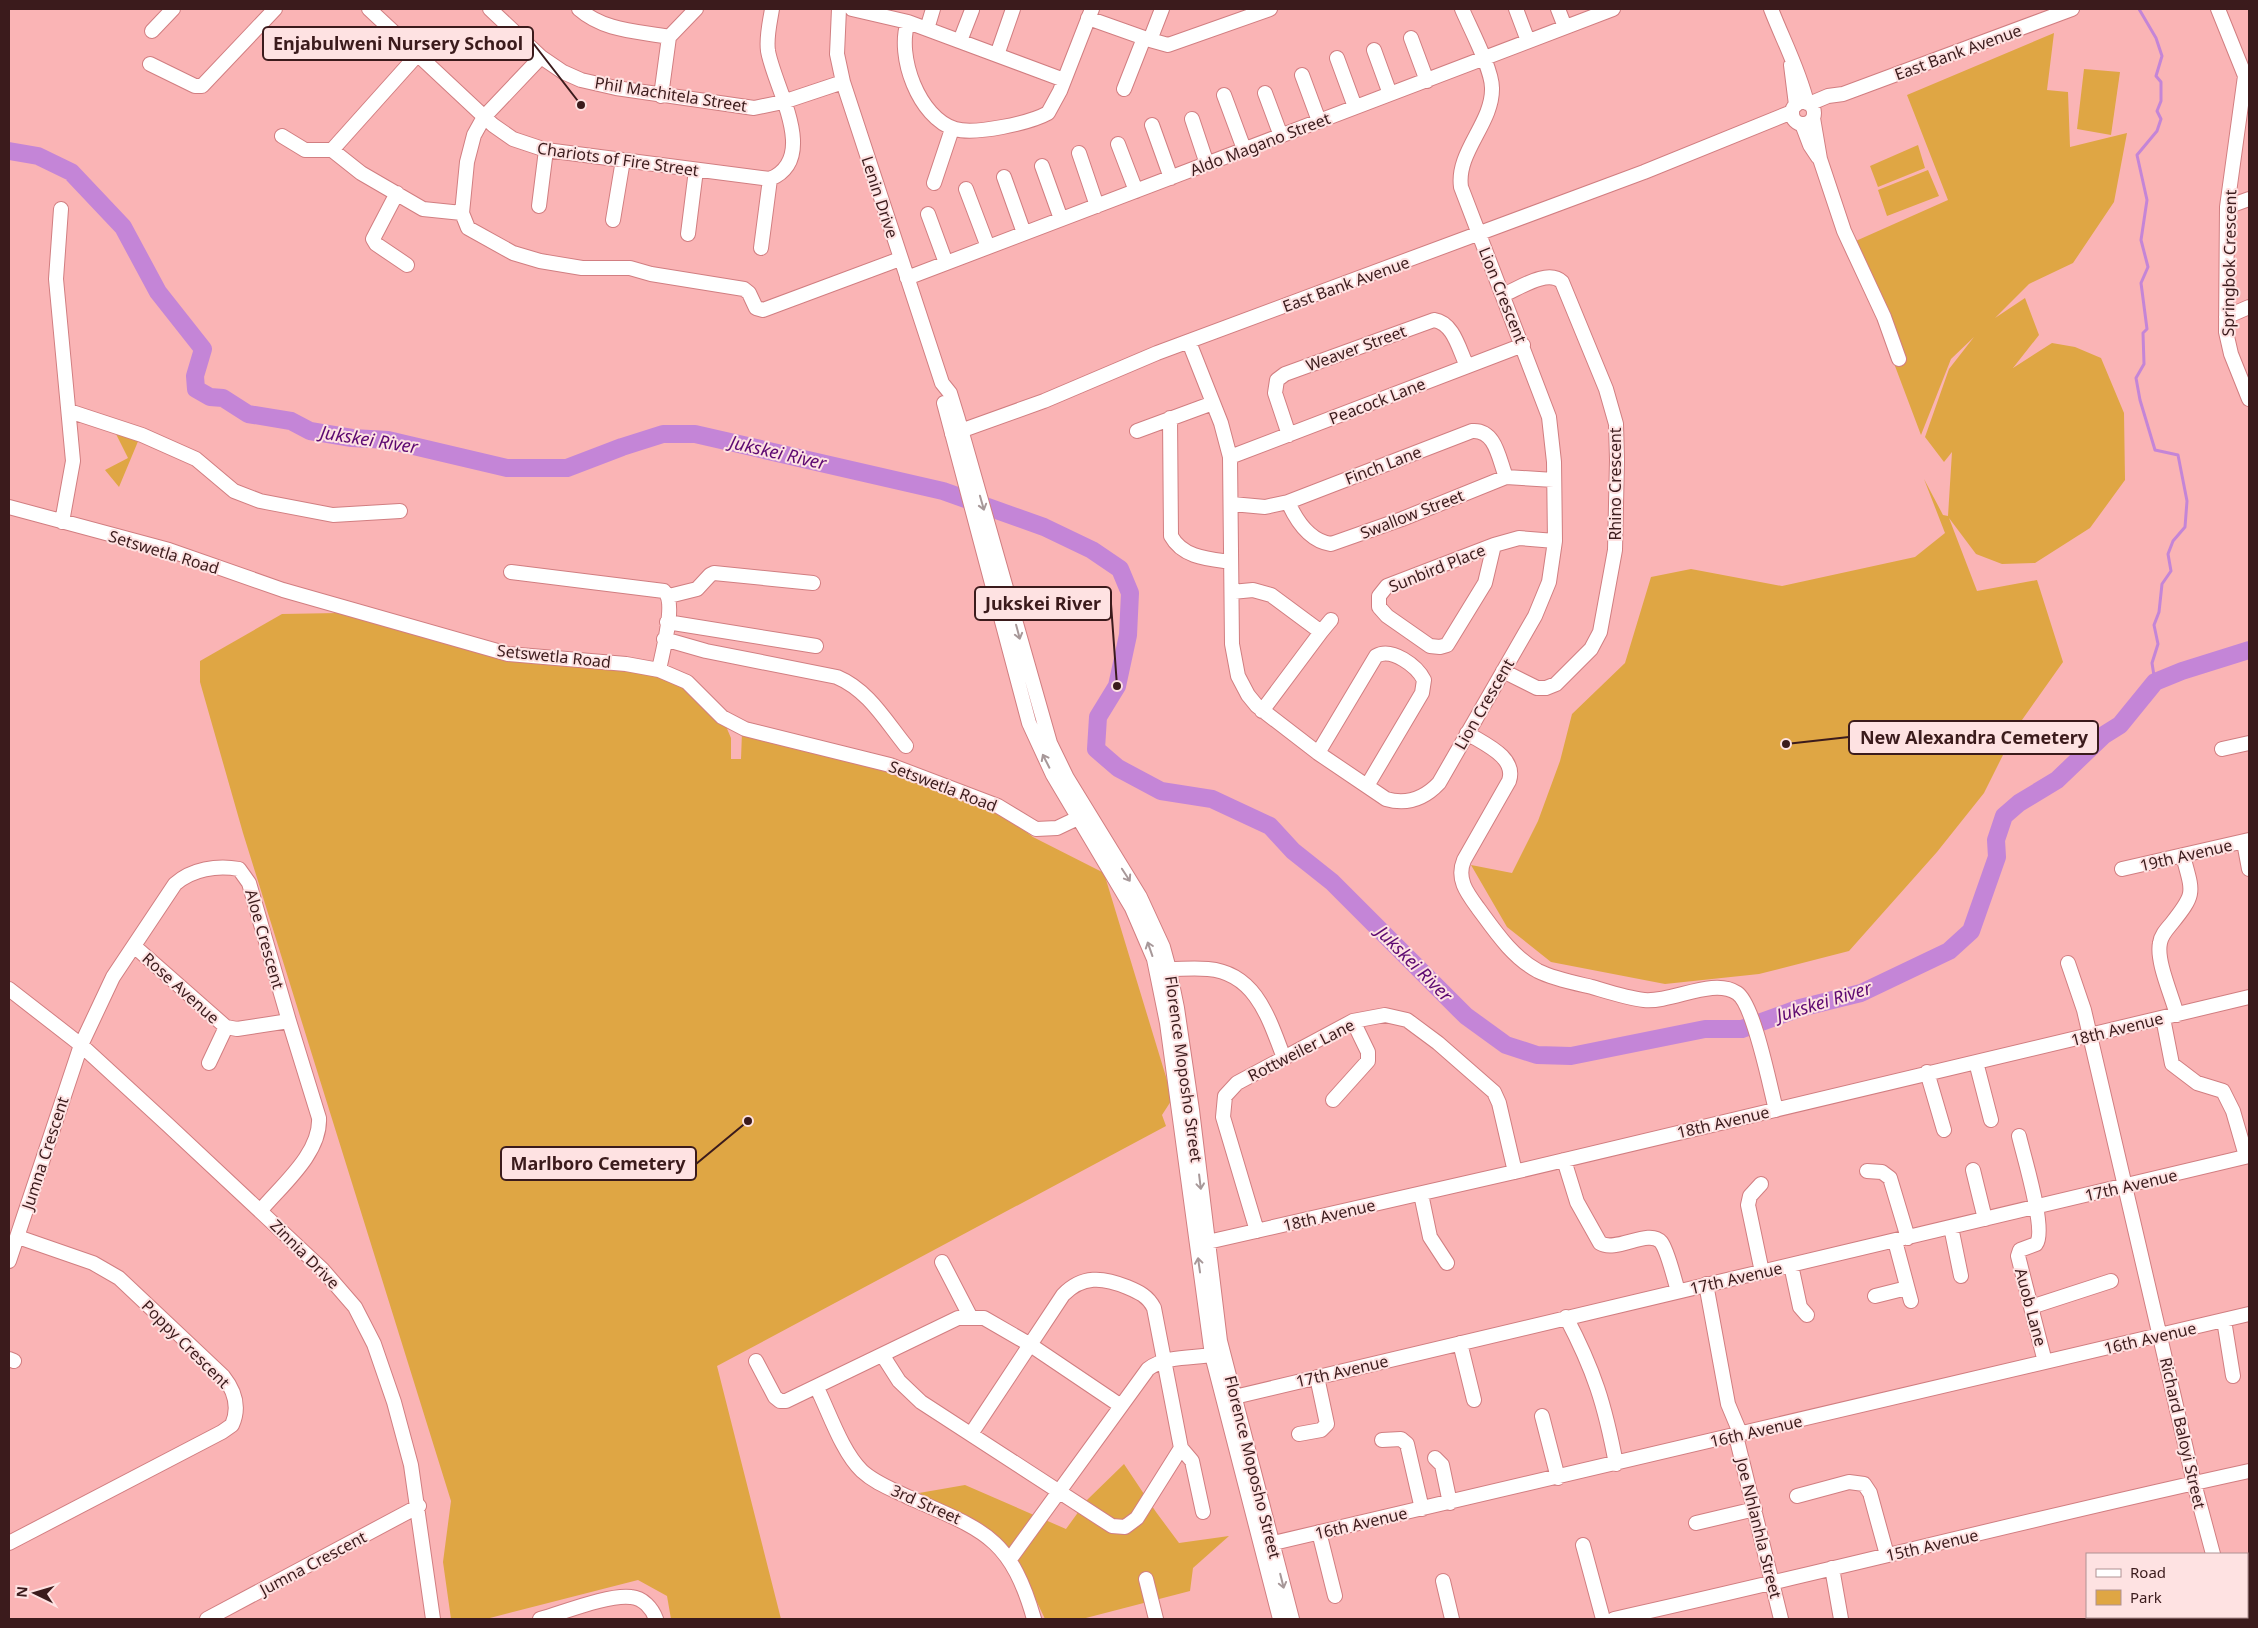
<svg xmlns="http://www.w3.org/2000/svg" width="2258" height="1628" font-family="'Noto Sans',sans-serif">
<rect width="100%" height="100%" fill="#fab4b5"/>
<!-- green -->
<path fill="#dfa644" d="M2054 33 2047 90 2068 92 2070 147 2127 133 2114 202 2073 263 2029 284 1995 318 2025 298 2039 335 2013 368 2052 343 2075 347 2101 358 2124 413 2125 480 2090 528 2035 563 2002 564 1976 554 1949 518 1977 591 2037 580 2063 662 2017 727 1984 793 1937 852 1849 951 1759 974 1665 984 1551 962 1507 927 1471 865 1512 873 1538 821 1560 761 1572 714 1625 663 1651 577 1691 569 1782 586 1915 557 1945 533 1924 479 1943 515 1948 516 1952 452 1944 462 1925 437 1949 369 1974 337 1951 359 1921 435 1849 244 1948 200 1907 95Z
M2084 69 2120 72 2111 135 2077 129Z
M1918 145 1925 168 1878 187 1870 166Z
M1928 170 1939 196 1887 216 1878 190Z
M116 434 139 439 119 487 105 470 128 458Z
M338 613 510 657 642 667 682 680 725 724 731 738V759H741L742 732 853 758 994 808 1033 837 1104 873 1170 1090 1171 1101 1162 1115 1166 1126 717 1366 781 1619H671L667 1596 638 1580 486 1619H451L443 1562 451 1501 243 833 200 682V661L282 614Z
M1124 1464 1156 1512 1179 1543 1229 1536 1193 1568 1190 1591 1082 1619H1045L1025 1577 981 1524 919 1493 965 1485 1066 1529 1087 1500Z"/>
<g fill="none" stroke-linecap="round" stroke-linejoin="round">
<!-- stream -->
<path stroke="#c485d7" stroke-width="3" d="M2139 9 2156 38 2162 56 2156 76 2161 82V101L2157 111 2161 119 2157 131 2137 155 2147 200 2141 240 2148 267 2141 283 2147 329 2143 333 2144 364 2136 378 2140 400 2155 450 2178 455 2187 501 2185 527 2173 541 2168 554 2171 571 2162 584 2159 612 2154 625 2158 644 2152 663 2155 682"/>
<!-- river -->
<path stroke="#c485d7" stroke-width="18" d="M9 151 38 156 71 172 123 227 158 292 203 349 195 376 196 389 210 397 223 398 248 414 291 421 310 431 352 438 388 440 507 468H567L622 447 663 434H695L943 491 1044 527 1092 550 1120 569 1130 593 1128 635 1117 686 1098 717 1096 749 1118 768 1161 791 1212 799 1270 826 1293 851 1332 882 1466 1016 1506 1045 1537 1055 1571 1056 1705 1029H1742L1800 1008 1861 993 1949 951 1971 931 1997 857 1996 840 2004 816 2019 803 2057 780 2104 735 2120 725 2155 682 2182 671 2249 650"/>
<defs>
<path id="minor" d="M369 9 493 125 513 139 546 150 770 179C820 158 774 87 768 51 766 37 770 22 772 9
M490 9 541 57 563 72 581 80 616 88 754 108 783 102 843 82
M579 9C604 31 637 31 669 37
M839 9 837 54 843 82 942 383 950 393 958 419 1050 743 1067 778 1140 897 1163 947 1169 969 1177 1008 1192 1110 1220 1341 1292 1619
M852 9 908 22 1064 80
M1516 9 1528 41
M1558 9 1565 27
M1771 9C1783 40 1799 70 1807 103
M2218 9 2245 76 2227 207 2226 332 2231 354 2249 399
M1088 18 1150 40 1168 45 1270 9
M908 22C896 56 919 118 955 129 975 135 1030 123 1048 113L1060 91 1092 9
M927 29 933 9
M152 31 173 9
M1411 38 1427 81
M1150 40 1162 9
M960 41 972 10
M1374 50 1390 94
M997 55 1013 9
M541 57 484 117 474 135 467 162 462 213 468 228 513 253 540 261 582 268H630L651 274 744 289 749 293 756 308 763 310 900 259
M1337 58 1355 107
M150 64 195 86H202L275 9
M1791 65 1796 105
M1302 75 1319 121
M1124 89 1144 38
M1265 93 1281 136
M1224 95 1244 149
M661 96 669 37 696 9
M1792 113a11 11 0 1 1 22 0a11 11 0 1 1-22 0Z
M1809 104 1828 96 1843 94 2072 9
M1813 118 1820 159 1844 231 1884 317 1899 359
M1192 119 1207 164
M1802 124 1810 145 1818 157
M1152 125 1171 178
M282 136 305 150H332L361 173 423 209 462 213
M1118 144 1136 191
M332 150 418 54
M1079 153 1097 206
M1042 166 1061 219
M1004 177 1024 233
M934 183 952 129
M966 189 988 247
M397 193 373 239 376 244 407 265
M539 206 546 150
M2227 207 2249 199
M61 209 56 279 73 461 62 522
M928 214 946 263
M613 220 623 160
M688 234 696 170
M761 248 770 179
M907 278 1613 9
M1503 295C1518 289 1548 268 1562 282L1606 389 1616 424 1617 460 1615 550 1600 632 1591 649 1556 684 1546 688H1537L1503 671
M2226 317 2249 307
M1189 342 1221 423 1230 457 1232 644 1238 676 1248 695 1257 706 1318 753 1386 799C1407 805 1424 799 1439 783L1535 616 1549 582 1555 541 1554 462 1549 417 1461 187C1456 152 1493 123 1492 88 1492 69 1470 28 1462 9
M944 403 1029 723 1053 775 1132 908 1154 959 1167 1023 1212 1355 1280 1619
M69 411 142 435 196 459 234 491 260 501 333 515 400 511
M1170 418 1171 536C1183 558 1209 559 1231 562
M1137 431 1213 403
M952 434 1044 401 1157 353 1644 172 1792 112
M1289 435 1275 393 1277 380 1285 374 1434 320C1454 323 1459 350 1467 366
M1230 457 1523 345
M1288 502C1296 520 1310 541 1331 544L1402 519 1506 477 1554 480
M1232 504 1265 507 1288 502 1472 431C1496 429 1499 460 1506 477
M9 507 169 550 283 590 508 654 626 664 659 670 687 682 722 717 745 729 890 765 998 806 1036 829 1057 828 1078 818
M1494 545 1485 583 1447 645 1440 647 1430 646 1387 616 1379 607V596L1387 586Z
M1494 545 1519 538 1555 541
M511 572 664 591C677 602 662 653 659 670
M1232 592 1253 590 1271 595 1321 632 1262 711
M669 596 697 589 710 575 714 573 813 583
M667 622 816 646
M1321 632 1331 620
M664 639 706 651 837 677C868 690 885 720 906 746
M1467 733C1484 744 1517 757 1509 781L1464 860C1456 879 1467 893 1478 908 1495 931 1512 957 1538 971 1554 979 1575 983 1592 987 1609 992 1627 998 1644 1000 1672 1003 1713 977 1737 993 1754 1004 1770 1087 1776 1110
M2222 749 2249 743
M1318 753 1376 656C1392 647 1417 666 1424 680L1422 693 1367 786
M2244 842 2249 869
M2122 869 2249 840
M134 946 226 1027 237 1029 289 1021
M2068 963 2084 1010 2194 1483 2213 1554
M1169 969C1182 969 1195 968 1208 969 1256 973 1269 1019 1284 1058
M9 989 81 1045 167 1124 322 1269 355 1307 374 1344 394 1402 411 1465 433 1619
M2177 1015C2172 996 2156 961 2160 943 2161 935 2167 929 2172 923 2196 893 2193 893 2183 856
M2163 1018 2172 1064 2197 1083 2223 1091 2233 1111 2246 1156
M1976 1062 1991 1120
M209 1063 226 1027
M1927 1072 1944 1130
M1333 1100 1368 1061V1052L1353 1021
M2019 1136C2023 1154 2047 1231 2036 1244L2020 1250 2018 1256 2045 1362
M1564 1160 1577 1202 1600 1243C1616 1253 1649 1228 1661 1242 1668 1251 1674 1279 1678 1291
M1973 1170 1985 1219
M1867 1171 1882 1172 1890 1178 1908 1238
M1761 1184 1750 1196 1748 1205 1762 1272
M1421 1194 1430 1237 1447 1263
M1951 1227 1961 1276
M1257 1231 1223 1117 1225 1096 1237 1083 1353 1021 1385 1015 1407 1020 1438 1043 1494 1092 1499 1103 1515 1172
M1895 1241 1911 1301
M1199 1244 1510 1173 2249 997
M9 1261 81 1045 113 977 175 884C192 869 217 865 239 869L249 883 289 1021 319 1118C321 1153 282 1185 261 1210
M942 1262 970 1316
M1791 1265 1800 1307 1807 1315
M1706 1284 1728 1404 1741 1435
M1875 1296 1907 1288
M2031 1307 2111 1281
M1566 1317C1594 1370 1605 1405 1616 1464
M2224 1320 2233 1376
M1460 1343 1474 1400
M883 1356 899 1381 921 1402 1112 1526 1125 1527 1137 1518 1181 1448
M9 1359 14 1361
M756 1361 775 1397 780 1401H786L958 1318H984L1029 1344 1121 1406
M817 1388C829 1412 842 1452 862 1471 875 1483 892 1489 908 1497 982 1530 1010 1535 1034 1619
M1226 1399 2249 1156
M1542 1416 1558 1478
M971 1434 1063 1295C1082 1275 1103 1277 1127 1287 1139 1292 1148 1296 1154 1308L1181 1448 1192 1461 1203 1512
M1299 1434 1321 1430 1327 1424 1317 1377
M1736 1436 1781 1619
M1382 1440 1401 1439 1407 1444 1422 1509
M1435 1458 1442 1465 1450 1503
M1797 1496 1849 1482 1864 1484 1870 1493 1887 1555
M1696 1523 1755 1509
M1319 1532 1335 1596
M9 1543 222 1432 232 1425C240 1407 235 1391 223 1376L119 1278 93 1263 18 1237
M1265 1545 2249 1314
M1583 1545 1603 1619
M1010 1559 1148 1369C1165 1356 1192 1358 1212 1355
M1832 1568 1841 1619
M1146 1579 1156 1619
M1443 1581 1452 1619
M2228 1617 2229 1619
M207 1619 419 1506
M540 1619C562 1613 609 1594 631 1597 643 1598 652 1608 656 1619
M1614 1619C1826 1572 2037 1517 2249 1471"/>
</defs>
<!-- minor casing -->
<use href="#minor" stroke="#d17e81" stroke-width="16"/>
<!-- minor -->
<use href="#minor" stroke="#fff" stroke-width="14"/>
</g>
<!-- one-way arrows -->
<defs><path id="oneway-shaft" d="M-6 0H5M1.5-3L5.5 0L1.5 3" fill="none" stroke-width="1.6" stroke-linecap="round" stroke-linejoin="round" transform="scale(1.25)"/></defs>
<g stroke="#a79899">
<use href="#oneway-shaft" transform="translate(982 503) rotate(74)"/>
<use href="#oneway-shaft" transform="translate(1018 632) rotate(75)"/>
<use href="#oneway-shaft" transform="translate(1046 761) rotate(-117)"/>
<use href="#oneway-shaft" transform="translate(1126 875) rotate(57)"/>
<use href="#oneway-shaft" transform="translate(1150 949) rotate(-109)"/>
<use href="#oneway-shaft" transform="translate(1200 1182) rotate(83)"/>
<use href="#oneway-shaft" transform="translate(1199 1265) rotate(-98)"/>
<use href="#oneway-shaft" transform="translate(1282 1581) rotate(76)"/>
</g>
<g text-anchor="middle" stroke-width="4" stroke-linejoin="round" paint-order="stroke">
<!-- street labels -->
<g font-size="16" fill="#3b1b1c" stroke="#fee2e2">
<text transform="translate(1958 52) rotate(-20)" y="6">East Bank Avenue</text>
<text transform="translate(671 94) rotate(9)" y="6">Phil Machitela Street</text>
<text transform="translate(1260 144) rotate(-21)" y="6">Aldo Magano Street</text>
<text transform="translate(618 159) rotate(8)" y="6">Chariots of Fire Street</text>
<text transform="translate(880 197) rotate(72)" y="6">Lenin Drive</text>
<text transform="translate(2229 263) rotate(-89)" y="6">Springbok Crescent</text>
<text transform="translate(1346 284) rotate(-20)" y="6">East Bank Avenue</text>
<text transform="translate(1503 295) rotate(68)" y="6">Lion Crescent</text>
<text transform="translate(1356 348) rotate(-20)" y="6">Weaver Street</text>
<text transform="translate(1377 401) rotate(-21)" y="6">Peacock Lane</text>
<text transform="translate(1383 465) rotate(-21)" y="6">Finch Lane</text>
<text transform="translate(1615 484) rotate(-90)" y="6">Rhino Crescent</text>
<text transform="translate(1412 514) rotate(-21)" y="6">Swallow Street</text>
<text transform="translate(164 552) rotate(17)" y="6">Setswetla Road</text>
<text transform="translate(1437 568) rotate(-22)" y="6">Sunbird Place</text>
<text transform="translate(554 656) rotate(6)" y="6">Setswetla Road</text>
<text transform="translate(1484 704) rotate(-60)" y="6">Lion Crescent</text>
<text transform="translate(943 786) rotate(21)" y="6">Setswetla Road</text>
<text transform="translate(2186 855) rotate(-13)" y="6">19th Avenue</text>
<text transform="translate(265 939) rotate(74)" y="6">Aloe Crescent</text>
<text transform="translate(181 988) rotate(42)" y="6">Rose Avenue</text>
<text transform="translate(2117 1029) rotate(-14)" y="6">18th Avenue</text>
<text transform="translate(1301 1050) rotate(-27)" y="6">Rottweiler Lane</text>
<text transform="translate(1184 1069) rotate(82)" y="6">Florence Moposho Street</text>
<text transform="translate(1723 1122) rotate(-13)" y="6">18th Avenue</text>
<text transform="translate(45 1153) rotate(-72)" y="6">Jumna Crescent</text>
<text transform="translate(2131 1185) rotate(-13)" y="6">17th Avenue</text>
<text transform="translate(1329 1215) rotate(-13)" y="6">18th Avenue</text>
<text transform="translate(305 1254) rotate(45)" y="6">Zinnia Drive</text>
<text transform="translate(1736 1278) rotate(-13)" y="6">17th Avenue</text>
<text transform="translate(2031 1307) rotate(75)" y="6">Auob Lane</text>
<text transform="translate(2150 1338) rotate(-13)" y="6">16th Avenue</text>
<text transform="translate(186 1344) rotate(45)" y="6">Poppy Crescent</text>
<text transform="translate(1342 1371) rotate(-13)" y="6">17th Avenue</text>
<text transform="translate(1756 1431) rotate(-13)" y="6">16th Avenue</text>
<text transform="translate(2183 1433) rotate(77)" y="6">Richard Baloyi Street</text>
<text transform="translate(1253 1467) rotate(76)" y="6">Florence Moposho Street</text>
<text transform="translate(926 1504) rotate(24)" y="6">3rd Street</text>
<text transform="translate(1361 1523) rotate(-13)" y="6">16th Avenue</text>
<text transform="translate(1759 1528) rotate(76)" y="6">Joe Nhlanhla Street</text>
<text transform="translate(1932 1545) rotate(-13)" y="6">15th Avenue</text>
<text transform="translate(313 1563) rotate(-28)" y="6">Jumna Crescent</text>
</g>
<!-- water labels -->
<g font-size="18" font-style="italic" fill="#5d0971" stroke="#fee2e2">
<text transform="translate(369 440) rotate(9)" y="6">Jukskei River</text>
<text transform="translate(778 453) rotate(13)" y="6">Jukskei River</text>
<text transform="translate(1414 964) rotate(45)" y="6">Jukskei River</text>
<text transform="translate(1824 1002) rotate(-17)" y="6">Jukskei River</text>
</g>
</g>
<!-- callouts -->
<path fill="none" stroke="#3b1b1c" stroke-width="2" d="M581 105L533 43M1117 686L1111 604M1786 744L1849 737M748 1121L696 1164"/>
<g fill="#3b1b1c" stroke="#fee2e2" stroke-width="2">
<circle cx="581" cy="105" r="5"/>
<circle cx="1117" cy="686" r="5"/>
<circle cx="1786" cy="744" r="5"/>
<circle cx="748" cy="1121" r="5"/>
</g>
<g fill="#fee2e2" stroke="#3b1b1c" stroke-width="2">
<rect x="263" y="27" width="270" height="33" rx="5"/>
<rect x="975" y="587" width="136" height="33" rx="5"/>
<rect x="1849" y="721" width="249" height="33" rx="5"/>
<rect x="501" y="1147" width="195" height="33" rx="5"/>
</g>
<g font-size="18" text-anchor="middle" font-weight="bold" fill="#3b1b1c">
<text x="398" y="50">Enjabulweni Nursery School</text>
<text x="1043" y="610">Jukskei River</text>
<text x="1974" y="744">New Alexandra Cemetery</text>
<text x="598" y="1170">Marlboro Cemetery</text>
</g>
<!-- border -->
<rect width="2258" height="1628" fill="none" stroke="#3b1b1c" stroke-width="20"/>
<!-- legend -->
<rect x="2086" y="1553" width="162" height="65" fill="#fee2e2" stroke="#b09293"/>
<rect x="2096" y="1569" width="25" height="8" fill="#ffffff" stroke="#b09293"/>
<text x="2130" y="1578" font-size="15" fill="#3b1b1c">Road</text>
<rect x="2096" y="1590" width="25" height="15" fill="#dfa644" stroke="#b09293"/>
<text x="2130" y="1603" font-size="15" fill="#3b1b1c">Park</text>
<!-- north arrow -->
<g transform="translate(35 1593) rotate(275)" stroke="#fee2e2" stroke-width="4" paint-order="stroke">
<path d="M0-4L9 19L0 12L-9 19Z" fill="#3b1b1c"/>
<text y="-8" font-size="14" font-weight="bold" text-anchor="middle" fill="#3b1b1c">N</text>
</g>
</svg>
